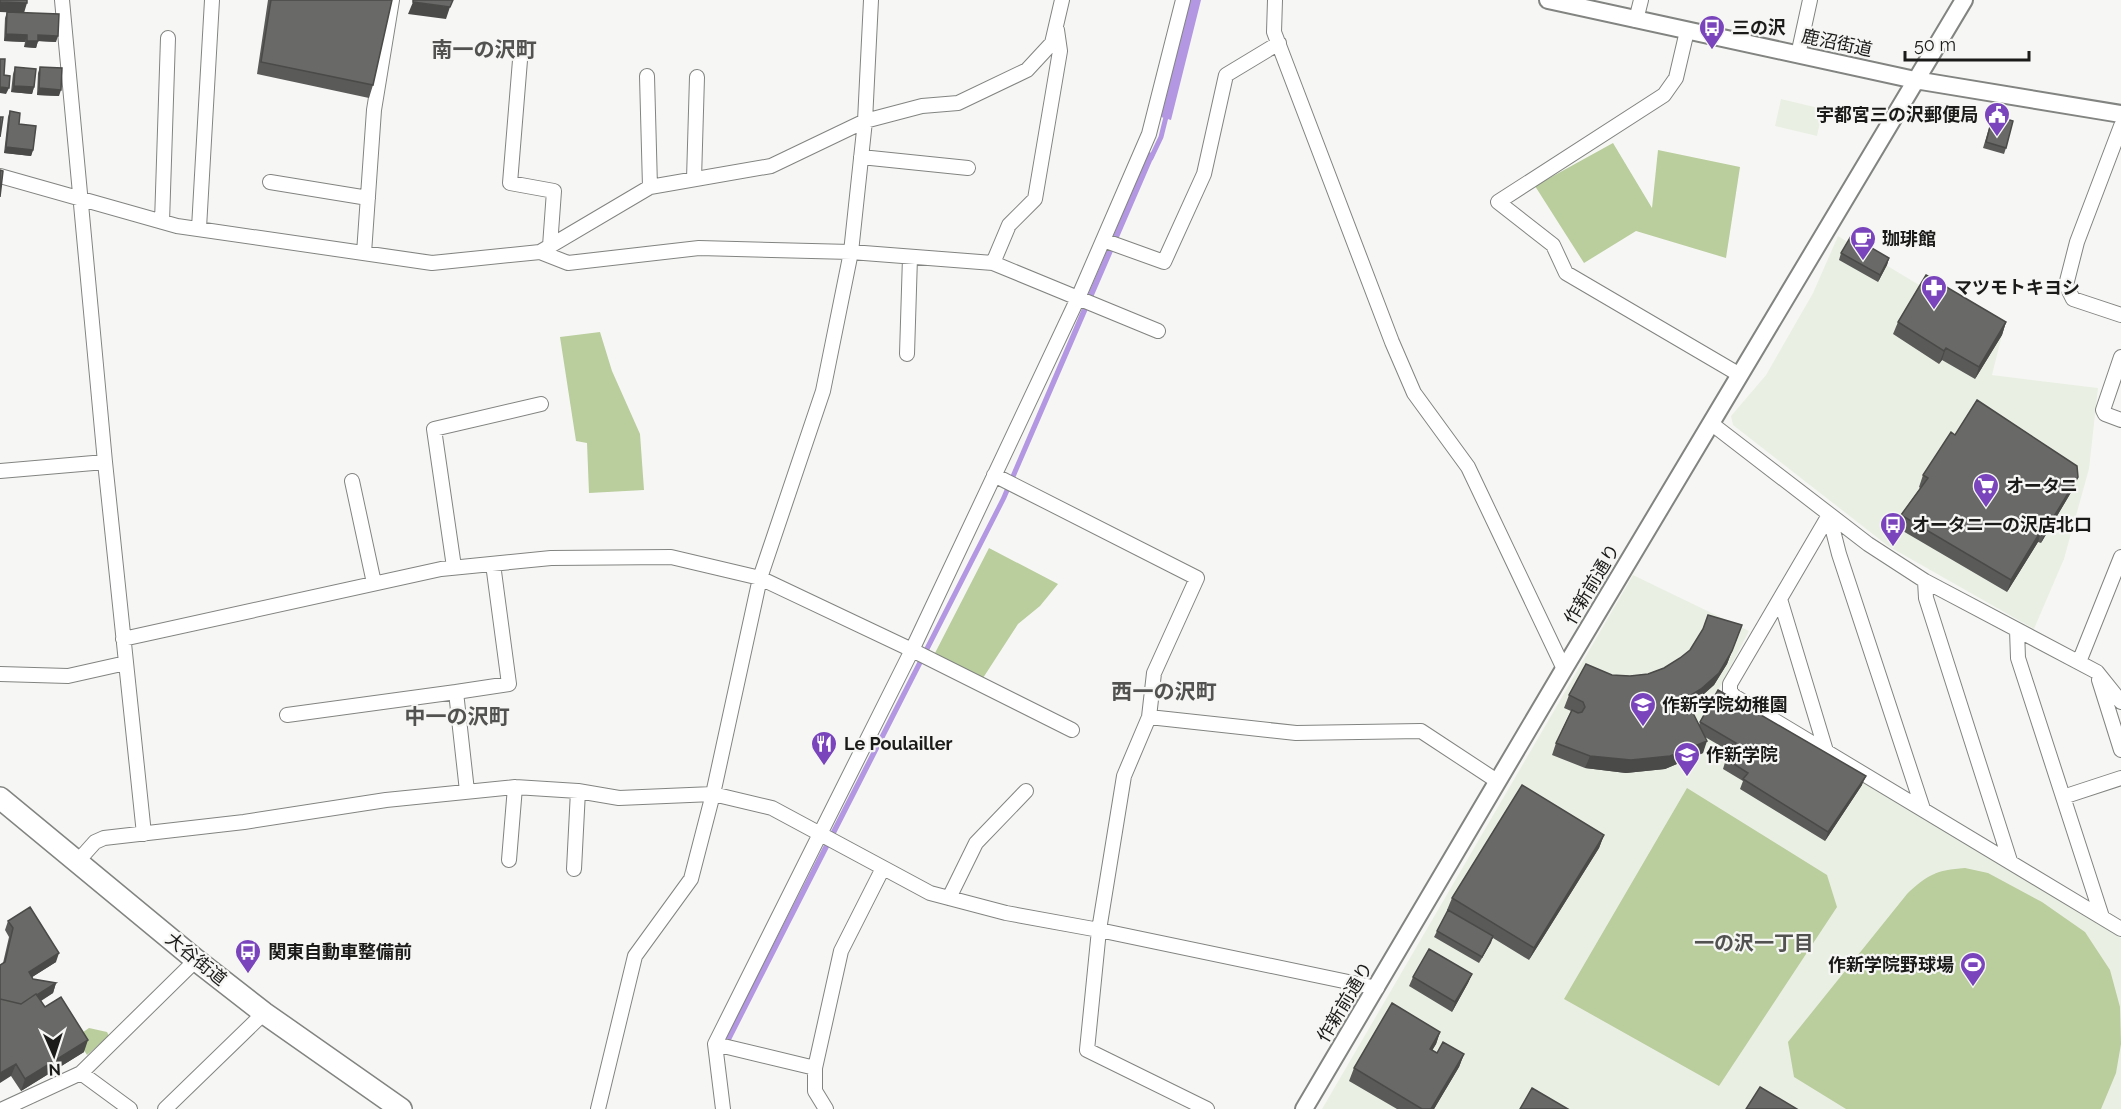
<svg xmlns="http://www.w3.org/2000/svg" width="2121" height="1109" font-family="Raleway,'Noto Sans JP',sans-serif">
<rect width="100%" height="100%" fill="#f6f7f4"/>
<!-- built -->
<path fill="#eaefe4" d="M1781 99 1823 109 1817 136 1775 126Z
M1838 236 2002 335 1992 375 2098 388 2089 469 2064 559 2034 629 1888 546 1733 425 1731 416 1766 375 1813 293Z
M1633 575 1749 631 1717 693 2001 862 2121 938V1109H1322Z"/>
<!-- green -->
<path fill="#bacd9d" d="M1613 143 1652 208 1658 150 1740 167 1726 258 1636 231 1584 263 1535 186Z
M600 332 612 371 640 434 644 490 589 493 587 443 576 441 560 337Z
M989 548 1058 584 1040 606 1018 624 983 678 935 653Z
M1687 788 1827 875 1837 907 1719 1086 1564 999Z
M1965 868 1988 873 2042 902 2085 932 2110 970 2120 1007 2121 1044 2116 1073 2101 1109H1846L1794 1077 1788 1042 1907 894C1927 875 1936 870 1965 868Z
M89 1028 107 1032 109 1036 87 1055 76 1037Z"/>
<!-- water -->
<path fill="#b397e2" d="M1190 0H1201L1171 120 1161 117Z
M1149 152 1155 154 1006 499 730 1042 724 1041 1001 498Z"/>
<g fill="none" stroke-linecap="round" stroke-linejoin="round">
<!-- stream -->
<path stroke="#b397e2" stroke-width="5" d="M1151 158 1161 137 1167 113"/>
<defs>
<path id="minor" d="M62 0 105 462 144 834
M1275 0 1274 32 1392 342 1414 393 1468 467 1564 669
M1636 20 1641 0
M1687 31 1676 78 1664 95 1498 202 1553 245 1566 273 1740 375
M521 48 510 183 554 191 550 246
M1798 55 1810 0
M647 76 650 187
M2121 126 2077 242 2066 285 2073 299 2121 315
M861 157 968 168
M0 176 177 226 432 263 540 252 568 263 699 248 851 252 993 263 1158 331
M694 179 697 77
M270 182 368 198
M162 222 168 38
M199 228 212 0
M1103 240 1164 262 1204 174 1226 75 1279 43
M540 252 650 187 771 166 865 121 922 106 958 103 1027 70 1052 43 1062 0
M364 253 374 110 392 0
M993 263 1009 225 1035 199 1060 51 1057 30
M907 354 910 257
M2121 357 2103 410 2105 414 2121 420
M1712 424 1868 544 1925 581 2097 672 2121 702
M0 471 105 462
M994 475 1197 578 1154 673 1149 717
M352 481 374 583
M1829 515 1730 684V691L1734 696 2121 929
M1829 515 1839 554 1923 809
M454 567 434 429 541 404
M1925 581 1926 598 2010 861
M1780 599 1826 751
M2017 630 2018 658 2102 917
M123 639 441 569 551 558 671 557 760 578 912 650 1072 730
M2079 662 2121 557
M0 674 68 676 126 663
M2099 680 2121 750
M287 715 456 692
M467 791 456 692 509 684 493 564
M2063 797 2121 778
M509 860 515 787
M78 861 95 842 104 838 244 822 386 800 515 787 578 791 619 798 713 794 772 808 930 893 1006 913 1099 930 1377 988
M574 869 578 791
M949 898 976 843 1026 791
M715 1044 815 1068V1091L826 1109
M815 1068 841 951 883 868
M81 1073 130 1109
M3 1109 81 1073 196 960
M165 1109 264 1013
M598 1109 635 956 691 879 713 794 760 578 823 391 851 252 865 121 871 0
M723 1109 715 1044 912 650 1078 298 1149 134 1183 0
M1207 1109 1087 1050 1099 930 1124 776 1149 717 1296 733 1421 731 1497 781"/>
<path id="tertiary" d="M1548 0 1915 80 2121 114
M1304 1109 1564 669 1964 0"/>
<path id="primary" d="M0 798 196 960 264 1013 401 1109"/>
</defs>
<!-- minor casing -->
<use href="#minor" stroke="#828481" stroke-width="16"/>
<!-- tertiary casing -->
<use href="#tertiary" stroke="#828481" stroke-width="20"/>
<!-- primary casing -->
<use href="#primary" stroke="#828481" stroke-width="24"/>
<!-- minor -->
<use href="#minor" stroke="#fff" stroke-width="14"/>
<!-- tertiary -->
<use href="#tertiary" stroke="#fff" stroke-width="16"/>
<!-- primary -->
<use href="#primary" stroke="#fff" stroke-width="21"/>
</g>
<!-- wall -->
<path fill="#5a5b59" d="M268 0H392L373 85 369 98 257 74Z
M7 12 56 42 38 41 36 48 24 47 25 42 4 41 5 18Z
M15 67 34 87 32 94 11 92 13 74Z
M40 67 59 96 37 95 38 73Z
M10 111 33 150 31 156 4 153 8 117Z
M1993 115 2006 148 2004 154 1983 148Z
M1841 253 1889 258 1887 265 1878 282 1839 260Z
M1898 322H2006L2002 335 1975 379 1942 360 1939 364 1893 334Z
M1955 435 2073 489 2041 543 2038 542 2007 592 1896 527 1901 515 1920 488 1919 487 1923 475Z
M1742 625 1727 664 1714 685 1696 701 1681 711 1699 725 1700 722 1862 785 1825 841 1740 789 1743 781 1723 769 1726 759 1731 752 1705 737 1703 753 1665 769 1626 773 1585 768 1552 755 1556 743 1571 711 1564 708 1569 695 1630 676 1648 674 1664 668Z
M1604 835 1599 848 1529 960 1493 938 1479 963 1434 937 1437 931 1448 911 1447 910 1452 898Z
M8 921 56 962 32 977 33 979 56 983 53 993 41 1001 45 1007 84 1052 21 1091 11 1076 3 963 9 937 5 930Z
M1472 974 1468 983 1452 1012 1409 986 1413 977Z
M1440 1032 1436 1044 1432 1050 1437 1053 1464 1054 1459 1067 1434 1109H1397L1349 1081 1354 1068Z"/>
<!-- shaded-wall -->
<path fill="#4a4a48" d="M0 2 27 3 24 13 0 12Z
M413 2 450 7 446 19 408 14Z
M6 34 27 35 25 42 4 41Z
M38 35 58 36 56 42 38 41 36 48 24 47 27 41Z
M14 86 34 87 32 94 11 92Z
M0 87 9 88 6 94 0 93Z
M39 88 61 90 59 96 37 95Z
M6 147 33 150 31 156 4 153Z
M1889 258 1887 265 1878 282 1880 275Z
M2006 322 2002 335 1975 379 1979 367Z
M1946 348 1942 360 1939 364 1944 351Z
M2078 477 2073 489 2041 543 2045 531Z
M2042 529 2038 542 2007 592 2011 580Z
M1732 651 1727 664 1714 685 1696 701 1677 714 1678 706 1681 701Z
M1707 741 1703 753 1665 769 1626 773 1585 768 1590 756Z
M1866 776 1862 785 1825 841 1828 832Z
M1604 835 1599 848 1529 960 1534 948Z
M1493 936 1491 943 1479 963 1482 957Z
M59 953 56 962 26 981 29 972Z
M1472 974 1468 983 1452 1012 1455 1002Z
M56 983 53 993 16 1016 20 1007Z
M1440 1032 1436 1044 1426 1061 1430 1049Z
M88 1040 84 1052 21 1091 25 1079Z
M1464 1054 1459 1067 1434 1109H1431Z
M16 1064 11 1076 0 1083V1073Z"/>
<!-- building -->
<path fill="#696a67" stroke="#4a4a48" stroke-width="1.5" d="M0 0H27V3L0 2Z
M271 0H392L373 85 261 62Z
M413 0H453L450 7 413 2Z
M7 12 59 14 58 36 38 35V41H27V35L6 34Z
M0 59H5L4 75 10 76 9 88 0 87Z
M15 67 36 69 34 87 14 86Z
M40 67 62 68 61 90 39 88Z
M10 111 20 113 19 124 36 126 33 150 6 147Z
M1993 115 2013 121 2006 148 1986 142Z
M0 117H3L0 137Z
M0 170 3 171 0 197Z
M1851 236 1889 258 1880 275 1841 253Z
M1926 275 2006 322 1979 367 1946 348 1944 351 1898 322Z
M1977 400 2077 466 2078 477 2045 531 2042 529 2011 580 1901 515 1928 478 1923 475 1951 432 1955 435Z
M1708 615 1742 625 1732 651 1719 673 1701 689 1681 701 1678 706 1680 711 1684 712 1691 709 1707 741 1670 756 1631 760 1590 756 1556 743 1572 710 1578 713 1582 712 1585 707 1583 702 1569 695 1586 664 1612 675 1630 676 1648 674 1664 668 1680 658 1690 650 1703 629Z
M1718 690 1866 776 1828 832 1743 779 1748 773 1726 759 1736 743 1700 722Z
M1522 785 1604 835 1534 948 1452 898Z
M30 907 59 953 29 972 33 979 56 983 37 995 36 994 21 1004 0 999V965L5 962 13 928 8 921Z
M1448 910 1493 936 1482 957 1437 931Z
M1429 949 1472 974 1455 1002 1413 977Z
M36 994 45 1007 61 997 88 1040 25 1079 16 1064 0 1073V999L21 1004Z
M1392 1003 1440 1032 1430 1049 1437 1053 1443 1042 1464 1054 1431 1109H1422L1354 1068Z
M1760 1087 1797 1109H1746Z
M1532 1088 1568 1109H1520Z"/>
<!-- icons -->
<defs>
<symbol id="bus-pin" viewBox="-11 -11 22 30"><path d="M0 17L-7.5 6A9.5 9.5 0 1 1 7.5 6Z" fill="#7a45bc" stroke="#f6f7f4"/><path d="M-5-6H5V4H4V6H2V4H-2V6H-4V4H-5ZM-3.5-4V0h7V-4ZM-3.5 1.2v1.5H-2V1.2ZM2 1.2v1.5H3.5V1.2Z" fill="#fff"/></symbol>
<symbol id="civic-pin" viewBox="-11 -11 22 30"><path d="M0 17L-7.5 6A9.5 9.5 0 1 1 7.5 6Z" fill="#7a45bc" stroke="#f6f7f4"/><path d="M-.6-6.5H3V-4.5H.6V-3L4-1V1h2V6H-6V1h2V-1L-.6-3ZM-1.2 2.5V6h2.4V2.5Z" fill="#fff"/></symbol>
<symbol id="cafe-pin" viewBox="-11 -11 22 30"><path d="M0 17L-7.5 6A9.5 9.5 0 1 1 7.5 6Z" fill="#7a45bc" stroke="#f6f7f4"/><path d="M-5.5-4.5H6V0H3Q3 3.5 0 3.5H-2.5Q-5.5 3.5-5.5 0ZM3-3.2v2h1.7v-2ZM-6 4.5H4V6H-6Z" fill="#fff"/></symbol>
<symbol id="pharmacy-pin" viewBox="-11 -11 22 30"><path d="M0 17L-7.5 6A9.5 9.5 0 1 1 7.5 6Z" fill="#7a45bc" stroke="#f6f7f4"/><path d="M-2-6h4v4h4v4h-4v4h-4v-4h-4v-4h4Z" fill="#fff"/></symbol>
<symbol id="supermarket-pin" viewBox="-11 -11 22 30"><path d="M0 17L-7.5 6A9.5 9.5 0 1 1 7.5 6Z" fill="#7a45bc" stroke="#f6f7f4"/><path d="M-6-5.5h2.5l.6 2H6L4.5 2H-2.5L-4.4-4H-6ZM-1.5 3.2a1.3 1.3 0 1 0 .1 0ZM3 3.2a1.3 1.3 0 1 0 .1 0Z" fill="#fff"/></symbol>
<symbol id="school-pin" viewBox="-11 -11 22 30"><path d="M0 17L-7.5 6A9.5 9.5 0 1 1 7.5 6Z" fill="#7a45bc" stroke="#f6f7f4"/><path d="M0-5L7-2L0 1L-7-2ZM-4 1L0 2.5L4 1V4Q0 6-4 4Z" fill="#fff"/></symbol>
<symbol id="restaurant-pin" viewBox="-11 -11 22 30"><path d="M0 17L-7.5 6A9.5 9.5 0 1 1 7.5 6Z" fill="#7a45bc" stroke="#f6f7f4"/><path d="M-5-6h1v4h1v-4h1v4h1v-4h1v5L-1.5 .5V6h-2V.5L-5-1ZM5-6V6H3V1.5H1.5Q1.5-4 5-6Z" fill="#fff"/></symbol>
<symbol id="stadium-pin" viewBox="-11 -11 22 30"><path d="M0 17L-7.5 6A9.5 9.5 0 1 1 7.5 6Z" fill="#7a45bc" stroke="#f6f7f4"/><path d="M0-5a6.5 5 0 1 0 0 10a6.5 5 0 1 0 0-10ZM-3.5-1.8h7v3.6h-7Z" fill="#fff"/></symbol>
</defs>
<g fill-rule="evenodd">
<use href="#bus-pin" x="1697" y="13" width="30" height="40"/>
<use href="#civic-pin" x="1982" y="100" width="30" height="40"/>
<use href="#cafe-pin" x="1848" y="224" width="30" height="40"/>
<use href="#pharmacy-pin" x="1919" y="273" width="30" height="40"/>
<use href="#supermarket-pin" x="1971" y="471" width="30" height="40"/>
<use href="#bus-pin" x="1878" y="510" width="30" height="40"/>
<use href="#school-pin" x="1628" y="690" width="30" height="40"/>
<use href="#restaurant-pin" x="809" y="729" width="30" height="40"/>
<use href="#school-pin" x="1672" y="740" width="30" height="40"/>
<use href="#bus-pin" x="233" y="937" width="30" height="40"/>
<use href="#stadium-pin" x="1958" y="950" width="30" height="40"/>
</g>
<g text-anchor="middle" stroke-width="4.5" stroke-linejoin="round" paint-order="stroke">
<!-- poi labels -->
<g font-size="18" font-weight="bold" fill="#1b1b1a" stroke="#f6f7f4" text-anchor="start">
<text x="1732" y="34">三の沢</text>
<text x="1978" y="121" text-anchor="end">宇都宮三の沢郵便局</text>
<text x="1882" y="245">珈琲館</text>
<text x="1954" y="294">マツモトキヨシ</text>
<text x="2006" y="492">オータニ</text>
<text x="1912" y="531">オータニ一の沢店北口</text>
<text x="1662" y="711">作新学院幼稚園</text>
<text x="844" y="750">Le Poulailler</text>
<text x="1706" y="761">作新学院</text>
<text x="268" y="958">関東自動車整備前</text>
<text x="1954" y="971" text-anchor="end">作新学院野球場</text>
</g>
<!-- street labels -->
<g font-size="18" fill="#1b1b1a" stroke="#f6f7f4">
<text transform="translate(1837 43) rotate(12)" y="6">鹿沼街道</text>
<text transform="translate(1592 584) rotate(-59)" y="6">作新前通り</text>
<text transform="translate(196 959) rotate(39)" y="6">大谷街道</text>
<text transform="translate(1345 1002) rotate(-59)" y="6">作新前通り</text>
</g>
<!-- neighbourhood labels -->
<g font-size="20" font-weight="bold" fill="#525350" stroke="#f6f7f4">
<text x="1754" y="950">一の沢一丁目</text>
</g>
<!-- quarter labels -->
<g font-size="21" font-weight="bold" fill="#525350" stroke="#f6f7f4">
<text x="484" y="57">南一の沢町</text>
<text x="1164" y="699">西一の沢町</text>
<text x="457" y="724">中一の沢町</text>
</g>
</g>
<!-- north arrow -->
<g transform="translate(54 1055) rotate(177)" stroke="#f6f7f4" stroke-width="4.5" paint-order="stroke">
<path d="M0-4.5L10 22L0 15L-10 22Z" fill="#1b1b1a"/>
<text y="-9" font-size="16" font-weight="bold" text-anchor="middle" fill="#1b1b1a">N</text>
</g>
<!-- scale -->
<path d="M1905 51v9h124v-9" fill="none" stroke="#1b1b1a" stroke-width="3"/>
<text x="1914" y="51" font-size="18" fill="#1b1b1a" stroke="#f6f7f4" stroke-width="4.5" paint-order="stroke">50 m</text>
</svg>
